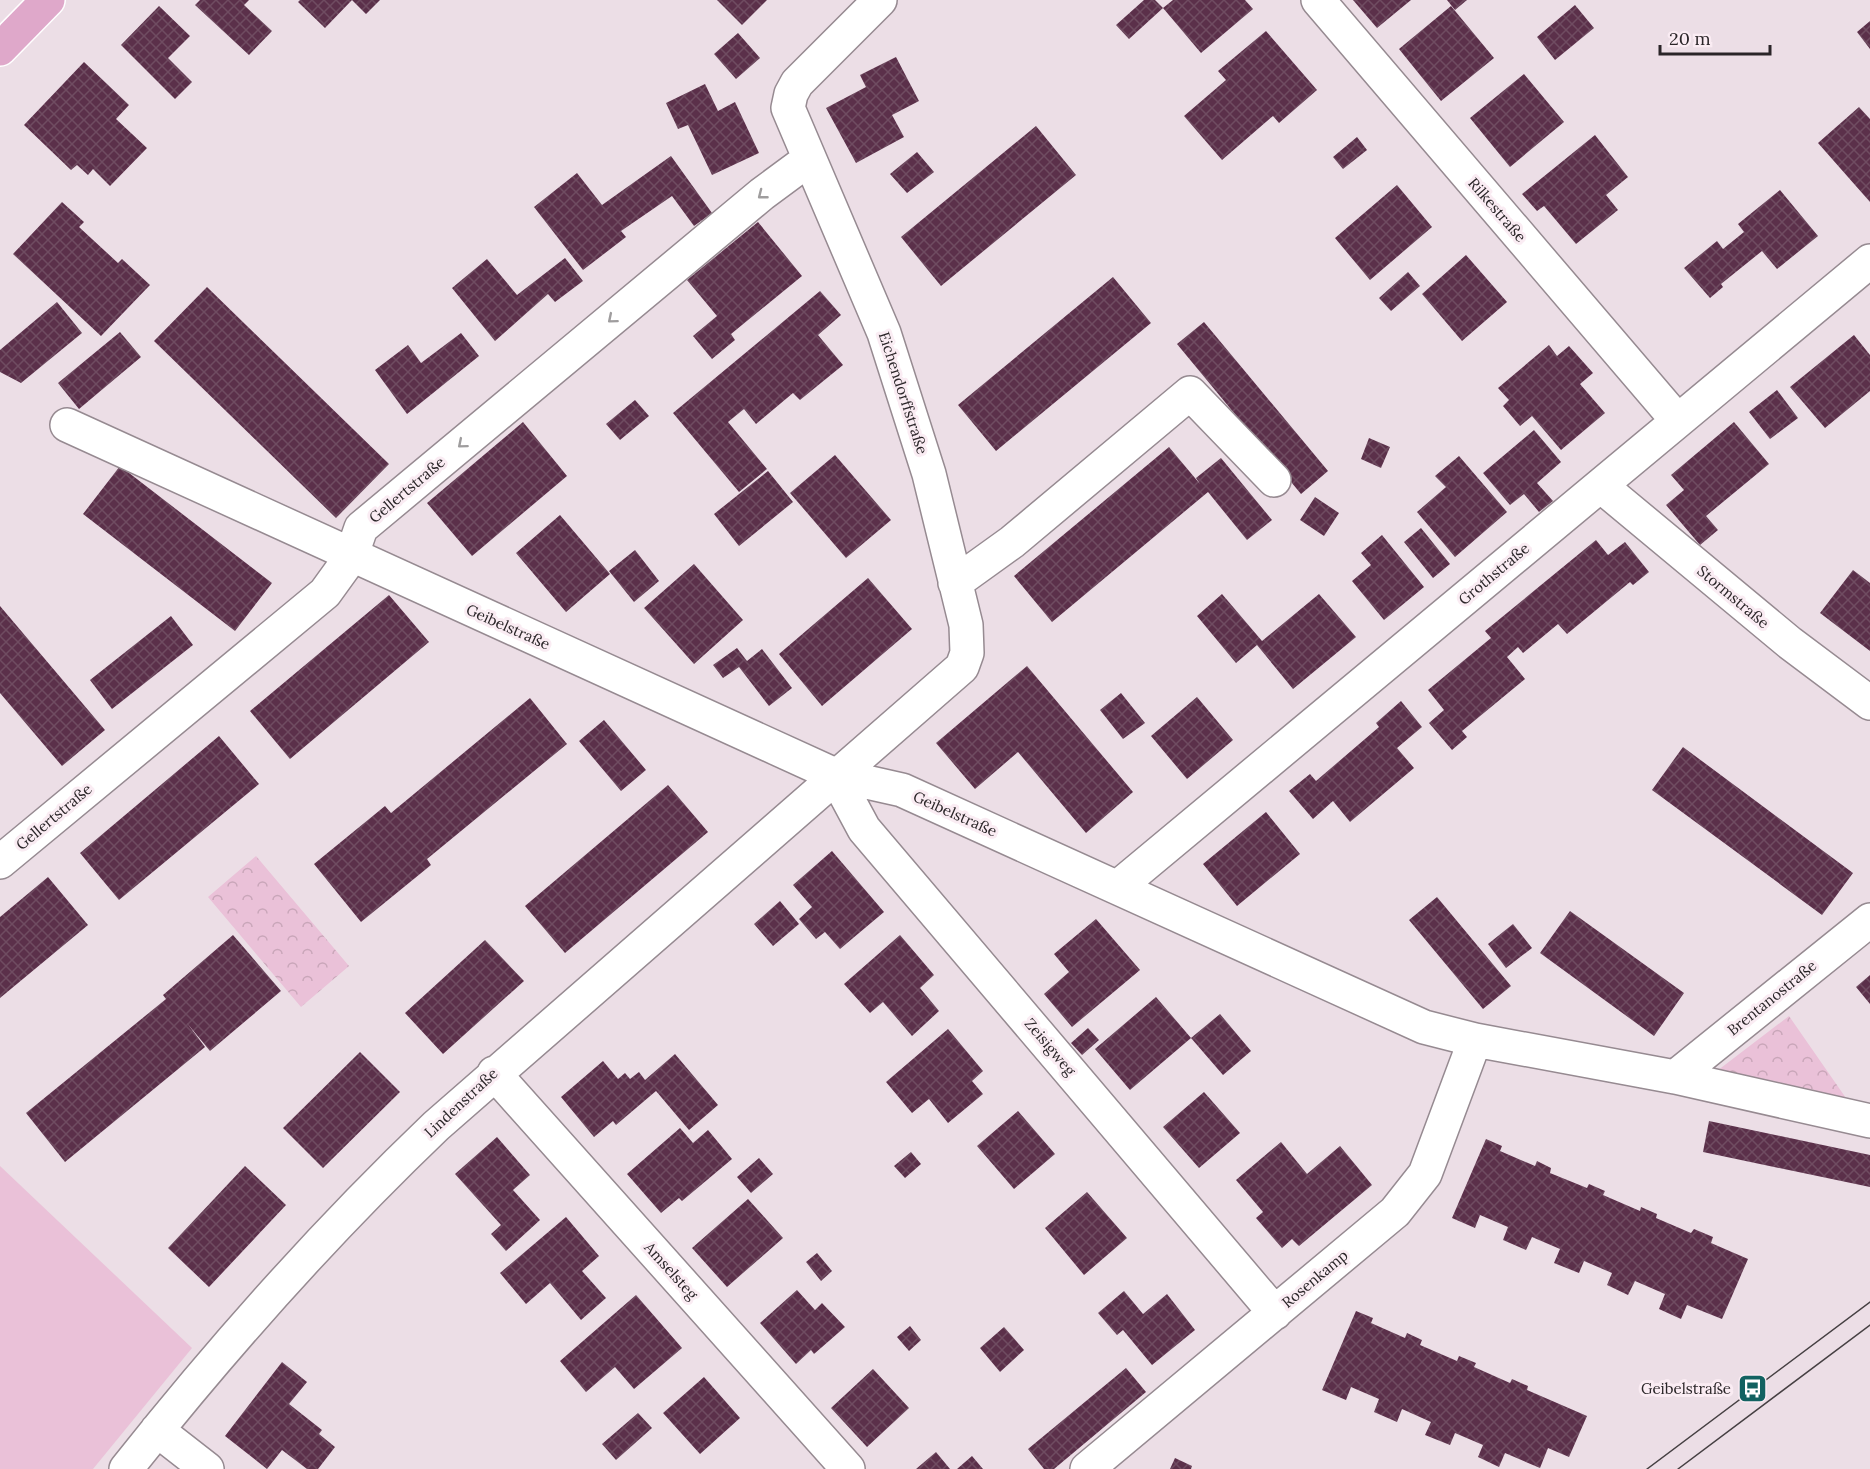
<svg xmlns="http://www.w3.org/2000/svg" width="1870" height="1469" font-family="Lora,serif">
<defs>
<pattern id="park-crowns" width="20" height="18" patternUnits="userSpaceOnUse" patternTransform="scale(1.5)"><rect width="20" height="18" fill="#eac1d8"/><path d="M2 6a3 3 0 1 1 6 0M12 15a3 3 0 1 1 6 0" fill="none" stroke="#c9a6b9"/></pattern>
<pattern id="building-cross-hatch" width="8" height="8" patternUnits="userSpaceOnUse" patternTransform="scale(1.5)"><rect width="8" height="8" fill="#5b304a"/><path d="M0 0l8 8M0 8l8-8" fill="none" stroke="#6f4c61"/></pattern>
</defs>
<rect width="100%" height="100%" fill="#ecdee6"/>
<!-- park -->
<path fill="url(#park-crowns)" d="M256 856 349 966 301 1007 208 897Z
M1789 1016 1848 1101 1713 1074Z"/>
<!-- garden -->
<path fill="#eac1d8" d="M0 1166 192 1348 93 1469H0Z"/>
<!-- building -->
<path fill="url(#building-cross-hatch)" d="M200 0H249L244 5 272 31 249 55 195 5Z
M300 0H380L366 14 352 0 325 28 298 2Z
M717 0H767L742 25Z
M1144 0H1155L1163 8 1173 0H1245L1253 9 1201 53 1163 8 1129 39 1116 25Z
M1353 0H1411L1377 28Z
M1447 0H1467L1455 10Z
M1575 5 1594 28 1555 60 1537 37Z
M159 6 190 36 168 58 192 82 175 99 121 45Z
M1451 6 1494 58 1441 101 1399 49Z
M1870 21V49L1857 32Z
M1266 31 1317 90 1279 123 1273 116 1222 160 1184 116 1226 80 1218 71Z
M738 33 760 58 736 79 714 54Z
M896 57 919 101 892 115 904 137 856 163 826 108 866 87 860 75Z
M84 62 129 105 116 119 147 148 110 186 93 169 88 175 77 165 71 170 24 125Z
M1524 74 1564 122 1510 167 1470 118Z
M705 84 718 111 735 102 759 153 712 175 688 125 678 129 666 103Z
M1859 107 1870 119V202L1818 143Z
M1036 126 1076 175 941 286 901 237Z
M1595 135 1628 177 1606 195 1618 210 1576 244 1544 206 1537 211 1522 194Z
M1357 137 1367 150 1343 169 1333 157Z
M917 152 934 172 907 193 890 174Z
M671 156 712 213 694 226 672 196 621 231 626 237 583 270 534 207 577 173 602 205Z
M1397 185 1432 227 1370 280 1335 238Z
M1780 190 1818 236 1777 269 1762 251 1721 284 1723 287 1710 298 1684 268 1717 241 1723 249 1744 232 1738 224Z
M62 202 84 222 79 227 118 263 122 259 150 285 101 336 13 254Z
M758 222 802 276 731 334 735 340 712 359 693 336 717 316 687 280Z
M1466 255 1507 302 1462 341 1422 294Z
M565 258 583 281 555 302 548 294 495 341 452 288 487 259 517 295Z
M1408 272 1420 286 1391 311 1379 298Z
M1113 277 1151 323 996 451 958 405Z
M207 287 389 464 336 518 154 341Z
M820 291 841 315 818 335 843 365 800 400 793 393 756 424 744 409 728 422 767 469 739 492 673 413Z
M57 302 82 333 21 383 0 372V350Z
M1204 322 1328 471 1301 494 1177 344Z
M120 332 141 357 79 409 58 383Z
M461 333 479 356 407 414 375 370 408 345 421 363Z
M1854 335 1870 355V391L1825 428 1790 387Z
M1549 345 1557 356 1569 346 1593 373 1580 384 1605 413 1561 450 1532 416 1520 426 1503 406 1509 400 1498 388Z
M1777 390 1798 418 1770 439 1749 412Z
M635 400 649 416 620 440 606 424Z
M523 422 567 476 472 556 427 503Z
M1734 422 1769 464 1706 516 1718 530 1700 545 1666 505 1684 490 1671 475Z
M1534 430 1561 462 1537 483 1553 501 1539 512 1524 494 1510 505 1483 473Z
M1369 438 1390 447 1381 468 1361 459Z
M1169 447 1200 484 1196 478 1221 458 1272 520 1247 540 1208 492 1052 622 1014 576Z
M835 455 891 520 846 558 790 493Z
M1459 456 1507 512 1455 557 1417 512 1446 487 1435 476Z
M120 466 272 583 235 631 83 514Z
M768 471 793 502 739 546 714 514Z
M1315 497 1339 513 1324 536 1300 520Z
M560 515 610 574 566 612 516 553Z
M1421 528 1450 564 1433 578 1404 542Z
M1382 535 1424 587 1384 620 1352 581 1371 565 1361 553Z
M1596 540 1608 555 1625 542 1649 572 1633 585 1630 582 1567 634 1558 624 1523 653 1518 647 1507 657 1525 679 1462 731 1467 737 1452 750 1429 723 1444 710 1428 690 1491 638 1485 631Z
M635 550 659 581 634 602 609 571Z
M694 564 743 620 694 664 644 608Z
M1853 570 1870 583V651L1820 613Z
M868 578 912 629 822 706 779 654Z
M1222 594 1262 641 1319 594 1356 637 1293 689 1257 645 1236 663 1197 616Z
M389 595 429 642 290 759 250 711Z
M0 606 105 730 62 766 0 693Z
M171 616 193 645 112 709 90 680Z
M737 648 747 661 762 649 792 688 769 706 739 667 723 678 713 665Z
M1027 666 1133 792 1086 833 1018 752 975 789 936 743Z
M1121 693 1145 723 1123 739 1100 710Z
M1197 697 1233 740 1187 779 1151 736Z
M530 698 567 744 427 859 431 865 361 922 314 864 385 806 391 813Z
M1401 701 1422 727 1397 748 1414 768 1350 822 1333 801 1313 819 1289 791 1310 774 1316 781 1379 727 1376 723Z
M604 720 646 770 621 791 579 741Z
M219 736 259 784 119 900 80 853Z
M1683 747 1853 873 1822 915 1652 790Z
M668 785 708 832 565 953 525 906Z
M1266 812 1300 854 1237 906 1203 864Z
M832 851 884 912 840 949 825 932 816 939 799 919 812 907 793 885Z
M48 877 88 925 0 998V917Z
M1437 897 1511 986 1483 1009 1409 920Z
M780 901 799 924 773 946 754 924Z
M1570 911 1684 993 1654 1036 1540 953Z
M1096 919 1140 970 1072 1027 1044 994 1069 972 1054 954Z
M1513 924 1532 948 1506 968 1488 944Z
M233 935 281 991 210 1051 187 1023 205 1047 65 1162 26 1113 166 999 163 995Z
M900 935 934 975 920 988 939 1011 912 1036 883 1002 870 1013 844 984Z
M485 940 524 981 443 1054 405 1013Z
M1870 975V1004L1856 987Z
M1156 997 1191 1038 1220 1014 1251 1051 1223 1075 1191 1038 1130 1090 1095 1049Z
M1088 1028 1099 1040 1082 1055 1071 1043Z
M948 1029 983 1071 972 1081 983 1094 948 1123 929 1099 912 1113 886 1082Z
M360 1052 400 1092 323 1168 283 1128Z
M675 1054 718 1105 689 1130 656 1091 616 1125 613 1121 594 1137 561 1097 603 1061 618 1079 625 1073 630 1079 639 1072 645 1080Z
M1204 1092 1240 1133 1199 1168 1163 1127Z
M1018 1111 1055 1154 1014 1189 977 1146Z
M1709 1121 1870 1155V1187L1703 1152Z
M680 1128 693 1143 708 1130 732 1159 682 1201 679 1198 661 1213 627 1174Z
M497 1137 530 1175 513 1190 540 1220 506 1251 491 1234 501 1225 455 1174Z
M1486 1139 1502 1146 1500 1151 1535 1166 1537 1161 1551 1168 1550 1173 1587 1188 1589 1184 1605 1191 1603 1195 1640 1211 1641 1207 1657 1214 1656 1218 1691 1233 1694 1229 1713 1237 1711 1243 1748 1259 1722 1319 1687 1305 1681 1319 1659 1309 1665 1294 1635 1281 1628 1295 1607 1285 1612 1273 1584 1261 1579 1273 1554 1263 1560 1249 1532 1237 1526 1250 1503 1240 1508 1227 1480 1215 1475 1228 1452 1218Z
M1281 1142 1307 1174 1340 1146 1372 1185 1299 1246 1292 1239 1282 1248 1256 1218 1263 1212 1236 1180Z
M911 1152 921 1164 905 1178 894 1166Z
M759 1158 773 1174 751 1193 737 1177Z
M245 1166 286 1205 209 1287 168 1248Z
M1087 1192 1127 1238 1084 1275 1045 1228Z
M748 1199 783 1238 727 1287 692 1248Z
M566 1217 599 1256 582 1271 606 1298 581 1320 550 1283 526 1304 500 1273Z
M817 1253 832 1271 821 1281 806 1262Z
M797 1290 815 1310 822 1303 845 1327 814 1354 811 1350 796 1364 760 1323Z
M1124 1291 1143 1314 1167 1294 1195 1330 1152 1365 1123 1330 1117 1335 1098 1313Z
M636 1295 682 1348 634 1389 615 1367 586 1392 560 1361Z
M1356 1311 1373 1318 1371 1323 1405 1338 1407 1333 1422 1340 1420 1345 1457 1361 1459 1356 1476 1363 1474 1367 1510 1383 1512 1379 1528 1386 1527 1390 1587 1416 1569 1457 1548 1448 1540 1468 1505 1453 1499 1467 1478 1457 1483 1445 1455 1433 1450 1445 1425 1435 1431 1422 1402 1409 1397 1422 1374 1412 1379 1399 1351 1387 1346 1400 1322 1390Z
M910 1326 921 1340 909 1351 897 1337Z
M1004 1327 1024 1350 1000 1372 980 1348Z
M282 1362 307 1382 289 1404 322 1430 319 1434 335 1447 318 1469H307L282 1450 267 1469 225 1436Z
M1126 1368 1146 1392 1054 1469H1044L1028 1449Z
M873 1369 909 1408 867 1447 831 1408Z
M704 1377 740 1418 700 1454 663 1413Z
M638 1413 652 1428 616 1460 602 1444Z
M936 1452 950 1469H916Z
M972 1456 983 1469H957Z
M1175 1458 1192 1466 1191 1469H1170Z"/>
<g fill="none" stroke-linecap="round" stroke-linejoin="round">
<defs>
<path id="minor" d="M1318 0 1677 420
M67 425 835 775 902 790 1424 1027 1475 1040 1675 1077 1870 1121
M1601 486 1790 643 1870 703
M955 583 1012 542 1190 393 1274 480
M835 775 864 829 1275 1313
M0 862 325 593 351 557 361 528 762 194 808 160
M1118 887 1870 261
M494 1073 848 1469
M1675 1077 1870 920
M157 1430 207 1469
M126 1469C222 1348 324 1233 436 1126L962 667 967 653 966 625 929 474 884 333 788 108 791 94 797 83 880 0
M1087 1469 1395 1212 1425 1174 1475 1040"/>
<path id="major" d="M0 49 48 0"/>
</defs>
<!-- minor casing -->
<use href="#minor" stroke="#968a91" stroke-width="36"/>
<!-- major casing -->
<use href="#major" stroke="#fff" stroke-width="36"/>
<!-- minor -->
<use href="#minor" stroke="#fff" stroke-width="33"/>
<!-- major -->
<use href="#major" stroke="#dfa8ca" stroke-width="33"/>
<!-- tram -->
<path stroke="#464043" stroke-width="1.5" d="M1647 1469 1870 1302
M1678 1469 1870 1325"/>
</g>
<!-- one-way arrows -->
<defs><path id="oneway-chevron" d="M-2-3.5L2.5 0L-2 3.5" fill="none" stroke-width="1.6" stroke-linecap="round" stroke-linejoin="round" transform="scale(1.5)"/></defs>
<g stroke="#9f9d9e">
<use href="#oneway-chevron" transform="translate(762 195) rotate(142)"/>
<use href="#oneway-chevron" transform="translate(612 319) rotate(140)"/>
<use href="#oneway-chevron" transform="translate(462 444) rotate(140)"/>
</g>
<!-- icons -->
<defs>
<symbol id="bus-square" viewBox="-11 -11 22 22"><rect x="-9" y="-9" width="18" height="18" rx="4" fill="#126261" stroke="#faecf3"/><path d="M-5-6H5V4H4V6H2V4H-2V6H-4V4H-5ZM-3.5-4V0h7V-4ZM-3.5 1.2v1.5H-2V1.2ZM2 1.2v1.5H3.5V1.2Z" fill="#fff"/></symbol>
</defs>
<g fill-rule="evenodd">
<use href="#bus-square" x="1736" y="1372" width="33" height="33"/>
</g>
<g text-anchor="middle" stroke-width="6" stroke-linejoin="round" paint-order="stroke">
<!-- street labels -->
<g font-size="15" fill="#2a2528" stroke="#faecf3">
<text transform="translate(1497 210) rotate(49)" y="5">Rilkestraße</text>
<text transform="translate(903 393) rotate(72)" y="5">Eichendorffstraße</text>
<text transform="translate(407 490) rotate(-40)" y="5">Gellertstraße</text>
<text transform="translate(1494 574) rotate(-40)" y="5">Grothstraße</text>
<text transform="translate(1733 597) rotate(40)" y="5">Stormstraße</text>
<text transform="translate(508 627) rotate(24)" y="5">Geibelstraße</text>
<text transform="translate(955 814) rotate(24)" y="5">Geibelstraße</text>
<text transform="translate(54 817) rotate(-40)" y="5">Gellertstraße</text>
<text transform="translate(1772 998) rotate(-39)" y="5">Brentanostraße</text>
<text transform="translate(1050 1047) rotate(50)" y="5">Zeisigweg</text>
<text transform="translate(461 1103) rotate(-43)" y="5">Lindenstraße</text>
<text transform="translate(671 1271) rotate(48)" y="5">Amselsteg</text>
<text transform="translate(1315 1279) rotate(-40)" y="5">Rosenkamp</text>
</g>
<!-- poi labels -->
<g font-size="15" fill="#2a2528" stroke="#faecf3" text-anchor="end">
<text x="1731" y="1394">Geibelstraße</text>
</g>
</g>
<!-- scale -->
<path d="M1660 45v9h110v-9" fill="none" stroke="#2a2528" stroke-width="3"/>
<text x="1669" y="45" font-size="18" fill="#2a2528" stroke="#faecf3" stroke-width="4.5" paint-order="stroke">20 m</text>
</svg>
